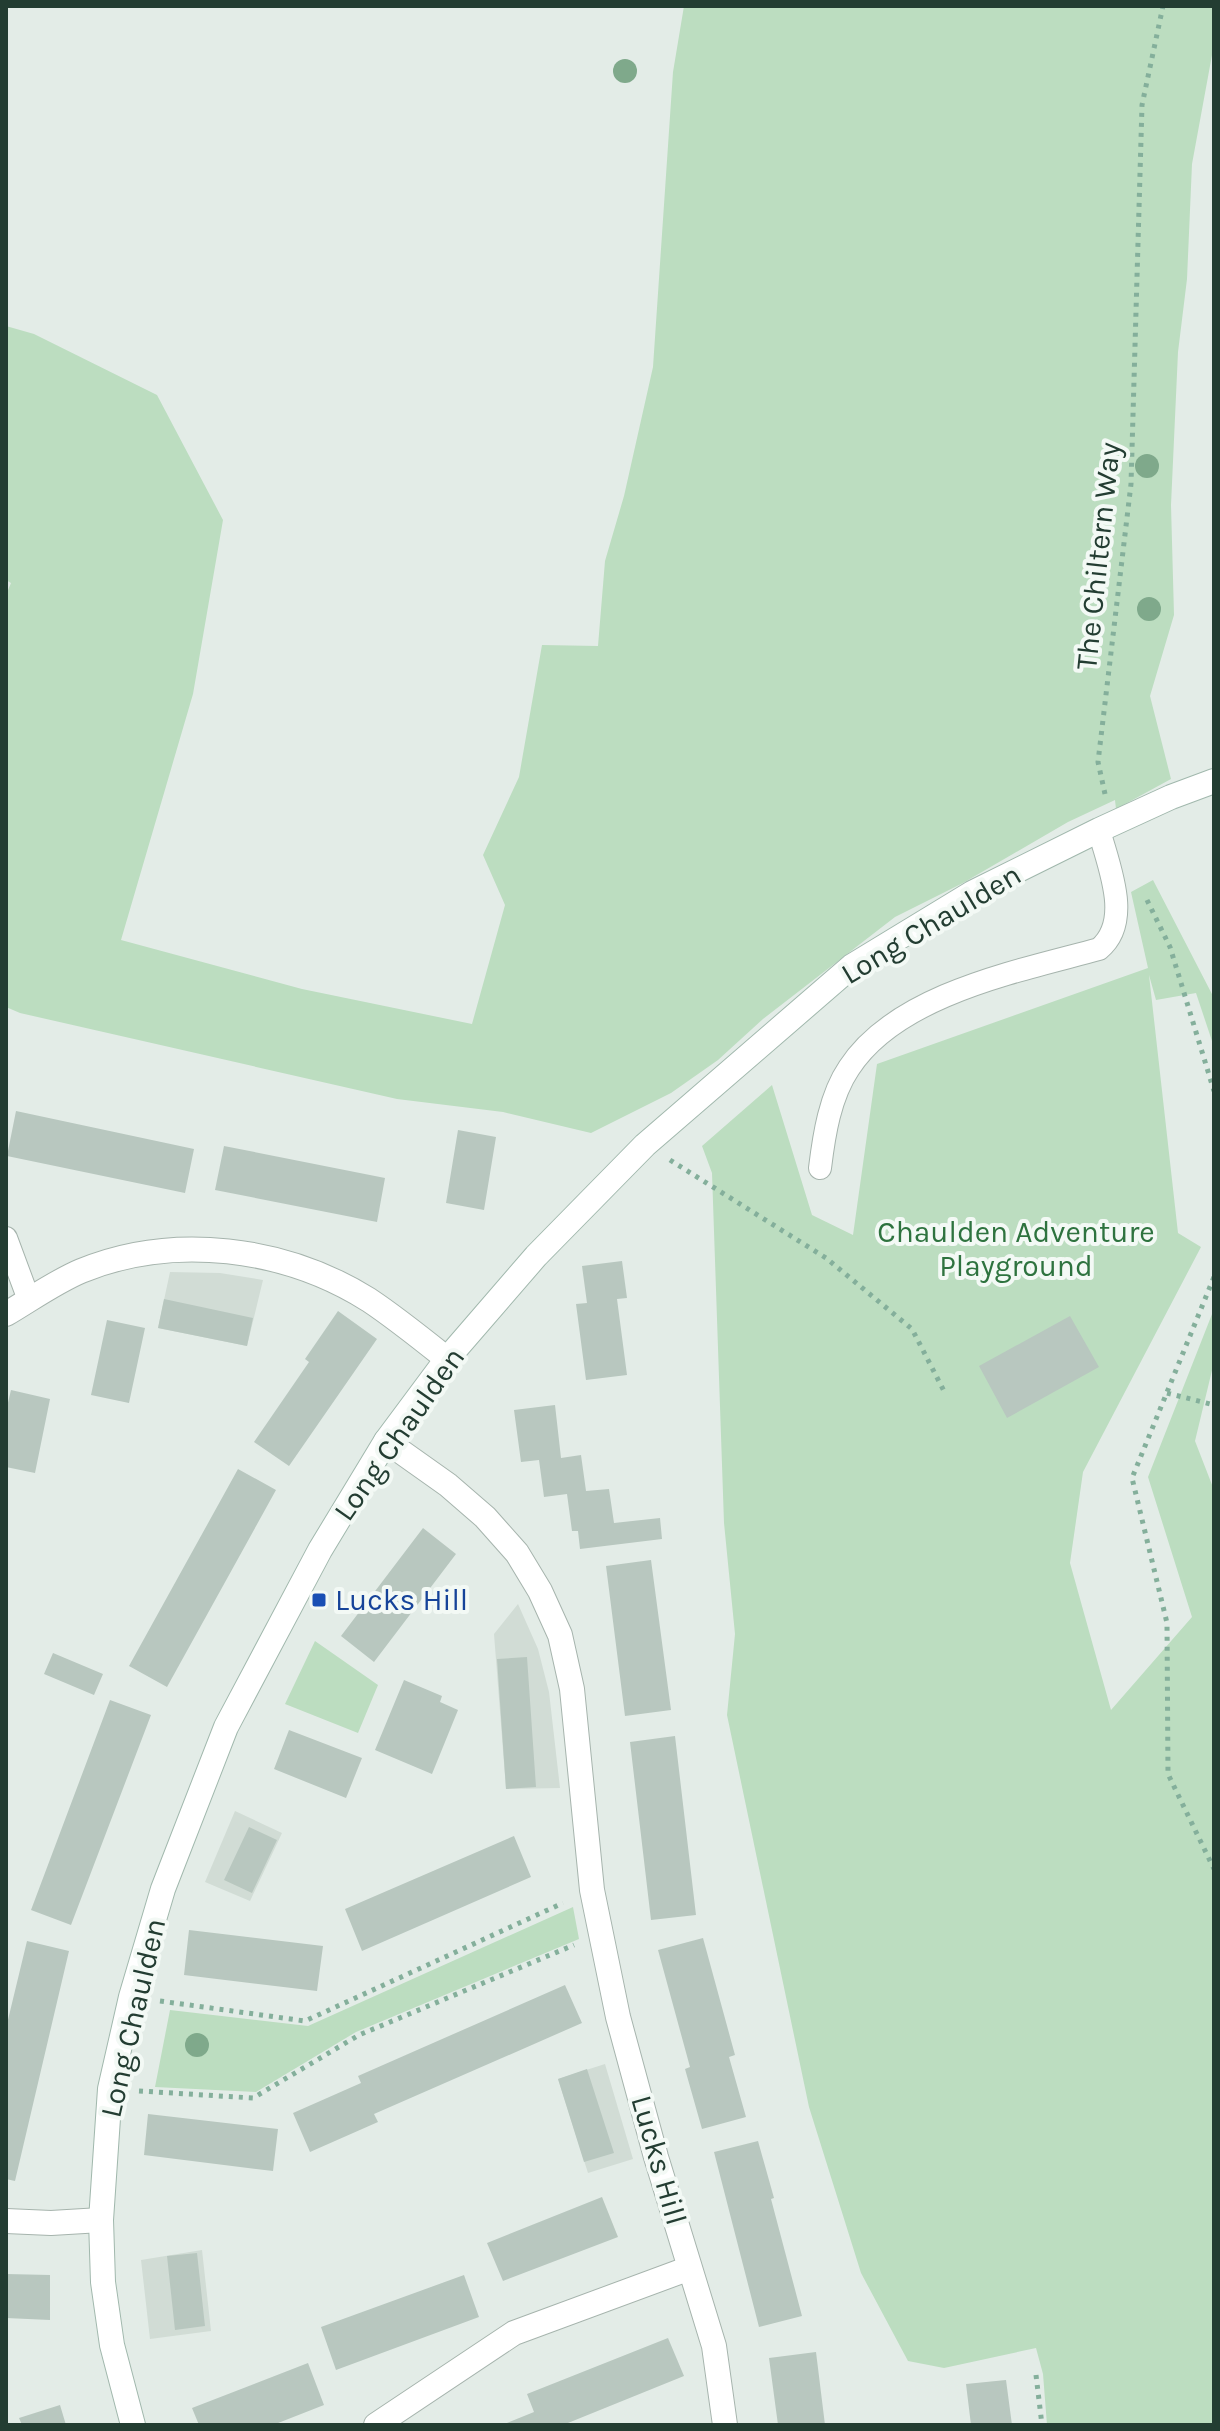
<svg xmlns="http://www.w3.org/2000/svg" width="1220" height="2431" font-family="Karla,sans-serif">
<rect width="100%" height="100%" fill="#e3ece7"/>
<!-- built -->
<path fill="#d1dcd5" d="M170 1272 220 1273 263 1280 247 1346 158 1328Z
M518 1604 538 1649 549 1692 560 1788 506 1789 494 1634Z
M235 1811 282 1833 250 1901 205 1882Z
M605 2064 633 2159 588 2173 558 2079Z
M202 2250 211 2331 150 2339 141 2260Z"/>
<!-- green -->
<path fill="#bcddc0" d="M684 6H1214L1212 55 1192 164 1187 279 1178 352 1171 505 1174 615 1150 696 1171 779 1116 809 1115 800 1068 822 963 883 895 917 763 1019 718 1060 671 1093 591 1133 503 1112 397 1099 20 1013 6 1007V595L11 583 6 580V326L34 334 157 395 223 520 193 694 121 940 302 989 472 1024 505 905 483 855 519 777 542 645 598 646 605 561 624 496 653 367 673 72Z
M1153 880 1214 998V1047L1196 993 1156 1000 1149 975 1178 1233 1201 1247 1083 1472 1070 1563 1111 1710 1192 1617 1148 1477 1214 1309V1362L1195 1441 1214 1490V2425H1047L1043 2374 1036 2348 944 2368 908 2361 861 2273 809 2107 727 1715 735 1634 724 1523 712 1173 702 1146 772 1085 812 1215 853 1235 877 1064 1148 968 1131 892Z
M315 1641 378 1685 358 1733 285 1704Z
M573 1907 579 1939 356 2032 256 2092 155 2087 170 2010 308 2026Z"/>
<!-- building -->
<path fill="#b8c7bf" d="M16 1111 194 1149 185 1193 7 1156Z
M458 1130 496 1137 484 1210 446 1203Z
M224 1146 385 1178 377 1222 215 1190Z
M622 1261 627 1298 617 1299 627 1375 586 1380 576 1304 587 1303 582 1266Z
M164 1299 253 1318 247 1346 158 1328Z
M338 1311 377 1339 289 1466 254 1442 309 1362 305 1359Z
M1070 1316 1099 1367 1007 1418 979 1366Z
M107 1320 145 1328 129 1403 91 1395Z
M11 1390 50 1399 35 1473 6 1467V1411Z
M555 1405 561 1458 581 1455 586 1491 609 1489 614 1523 660 1518 662 1539 580 1549 578 1531H572L567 1494 544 1497 539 1460 521 1462 514 1410Z
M238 1469 276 1490 167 1687 129 1666Z
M423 1528 456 1554 374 1662 341 1636Z
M651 1560 671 1710 625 1716 606 1566Z
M53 1653 103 1674 94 1695 44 1674Z
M527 1657 536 1787 506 1789 497 1659Z
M404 1680 442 1696 440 1702 458 1710 432 1774 375 1750Z
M110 1700 151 1715 71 1925 31 1910Z
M289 1730 362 1758 346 1798 274 1769Z
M675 1736 696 1915 651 1920 630 1742Z
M249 1827 277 1840 252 1893 224 1880Z
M514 1836 531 1877 362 1951 345 1909Z
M189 1930 323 1946 317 1991 184 1975Z
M703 1938 735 2055 729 2057 746 2117 702 2129 685 2069 690 2067 658 1950Z
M27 1941 69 1951 15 2181 6 2179V2028Z
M565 1985 582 2023 374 2114 378 2122 310 2152 293 2113 361 2083 358 2076Z
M587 2069 614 2153 584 2162 558 2079Z
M148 2114 278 2129 273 2171 144 2155Z
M758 2141 774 2198 771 2199 802 2316 759 2327 714 2152Z
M602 2197 618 2237 503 2281 487 2243Z
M197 2253 205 2326 175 2330 167 2256Z
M6 2274 50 2275V2320L6 2318Z
M464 2275 479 2317 336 2370 321 2327Z
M668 2338 684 2376 563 2425H502L534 2412 527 2394Z
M816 2352 825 2425H778L769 2358Z
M308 2363 324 2405 273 2425H199L192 2408Z
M1006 2380 1012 2425H971L966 2384Z
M60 2405 66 2425H22L19 2418Z"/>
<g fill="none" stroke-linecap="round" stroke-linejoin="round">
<defs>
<path id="lane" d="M820 1168C824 1135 830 1096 849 1068 897 994 1019 971 1099 949 1133 921 1108 865 1099 830
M6 1238 29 1300"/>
<path id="street" d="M6 1314C30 1300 55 1282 81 1271 173 1233 285 1247 369 1300 396 1318 422 1339 447 1359
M386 1441 448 1485 485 1517 517 1553 540 1591 560 1635 572 1689 592 1890 618 2017 656 2157 714 2346 725 2425
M6 2221 51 2223 101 2220
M376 2425 514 2333 690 2268"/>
<path id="secondary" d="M133 2425 112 2345 103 2282 101 2220 110 2089 131 1997 163 1889 226 1727 320 1550 386 1441 447 1359 536 1256 645 1145 852 966 972 893 1099 830 1171 797 1214 781"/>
</defs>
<!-- lane casing -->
<use href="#lane" stroke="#a6b4ad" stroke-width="24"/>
<!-- street casing -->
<use href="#street" stroke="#a6b4ad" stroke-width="26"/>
<!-- secondary casing -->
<use href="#secondary" stroke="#a1b8ad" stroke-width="26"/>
<!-- path -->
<path stroke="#84af9b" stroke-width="5" stroke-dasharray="4 6" stroke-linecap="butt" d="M1105 794 1098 762 1131 484 1142 105 1163 6
M1147 900 1170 947 1214 1091
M670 1160 826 1258 912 1329 946 1395
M1214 1277 1132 1478 1167 1623 1168 1774 1214 1869
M1167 1393 1214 1405
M160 2001 305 2021 563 1903
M139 2091 253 2098 359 2035 574 1945
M1036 2375 1042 2425"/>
<!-- lane -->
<use href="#lane" stroke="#fff" stroke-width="22"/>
<!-- street -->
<use href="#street" stroke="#fff" stroke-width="24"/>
<!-- secondary -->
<use href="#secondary" stroke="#fff" stroke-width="24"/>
</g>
<!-- trees -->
<g fill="#7fa98b">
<circle cx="625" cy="71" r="12"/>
<circle cx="1147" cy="466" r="12"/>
<circle cx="1149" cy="609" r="12"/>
<circle cx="197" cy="2045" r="12"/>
</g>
<!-- markers -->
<rect fill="#1a4fb4" stroke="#f3f9f5" stroke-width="3" x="311" y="1592" width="16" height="16" rx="4"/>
<g text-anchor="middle" stroke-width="8" stroke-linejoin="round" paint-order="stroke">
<!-- street labels -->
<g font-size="30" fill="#233d32" stroke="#f3f9f5">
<text transform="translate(1098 556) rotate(-84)" y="10">The Chiltern Way</text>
<text transform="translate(931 924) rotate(-31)" y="10">Long Chaulden</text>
<text transform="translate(399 1434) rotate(-55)" y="10">Long Chaulden</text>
<text transform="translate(133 2018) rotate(-77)" y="10">Long Chaulden</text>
<text transform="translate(659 2160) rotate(74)" y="10">Lucks Hill</text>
</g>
<!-- park labels -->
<g font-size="30" fill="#2e733f" stroke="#f3f9f5">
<text x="1016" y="1242">Chaulden Adventure<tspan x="1016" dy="34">Playground</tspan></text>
</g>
<!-- transit labels -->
<g font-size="30" fill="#164399" stroke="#f3f9f5" text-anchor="start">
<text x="335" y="1610">Lucks Hill</text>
</g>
</g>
<!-- border -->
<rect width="1220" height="2431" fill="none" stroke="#233d32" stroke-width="16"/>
</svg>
